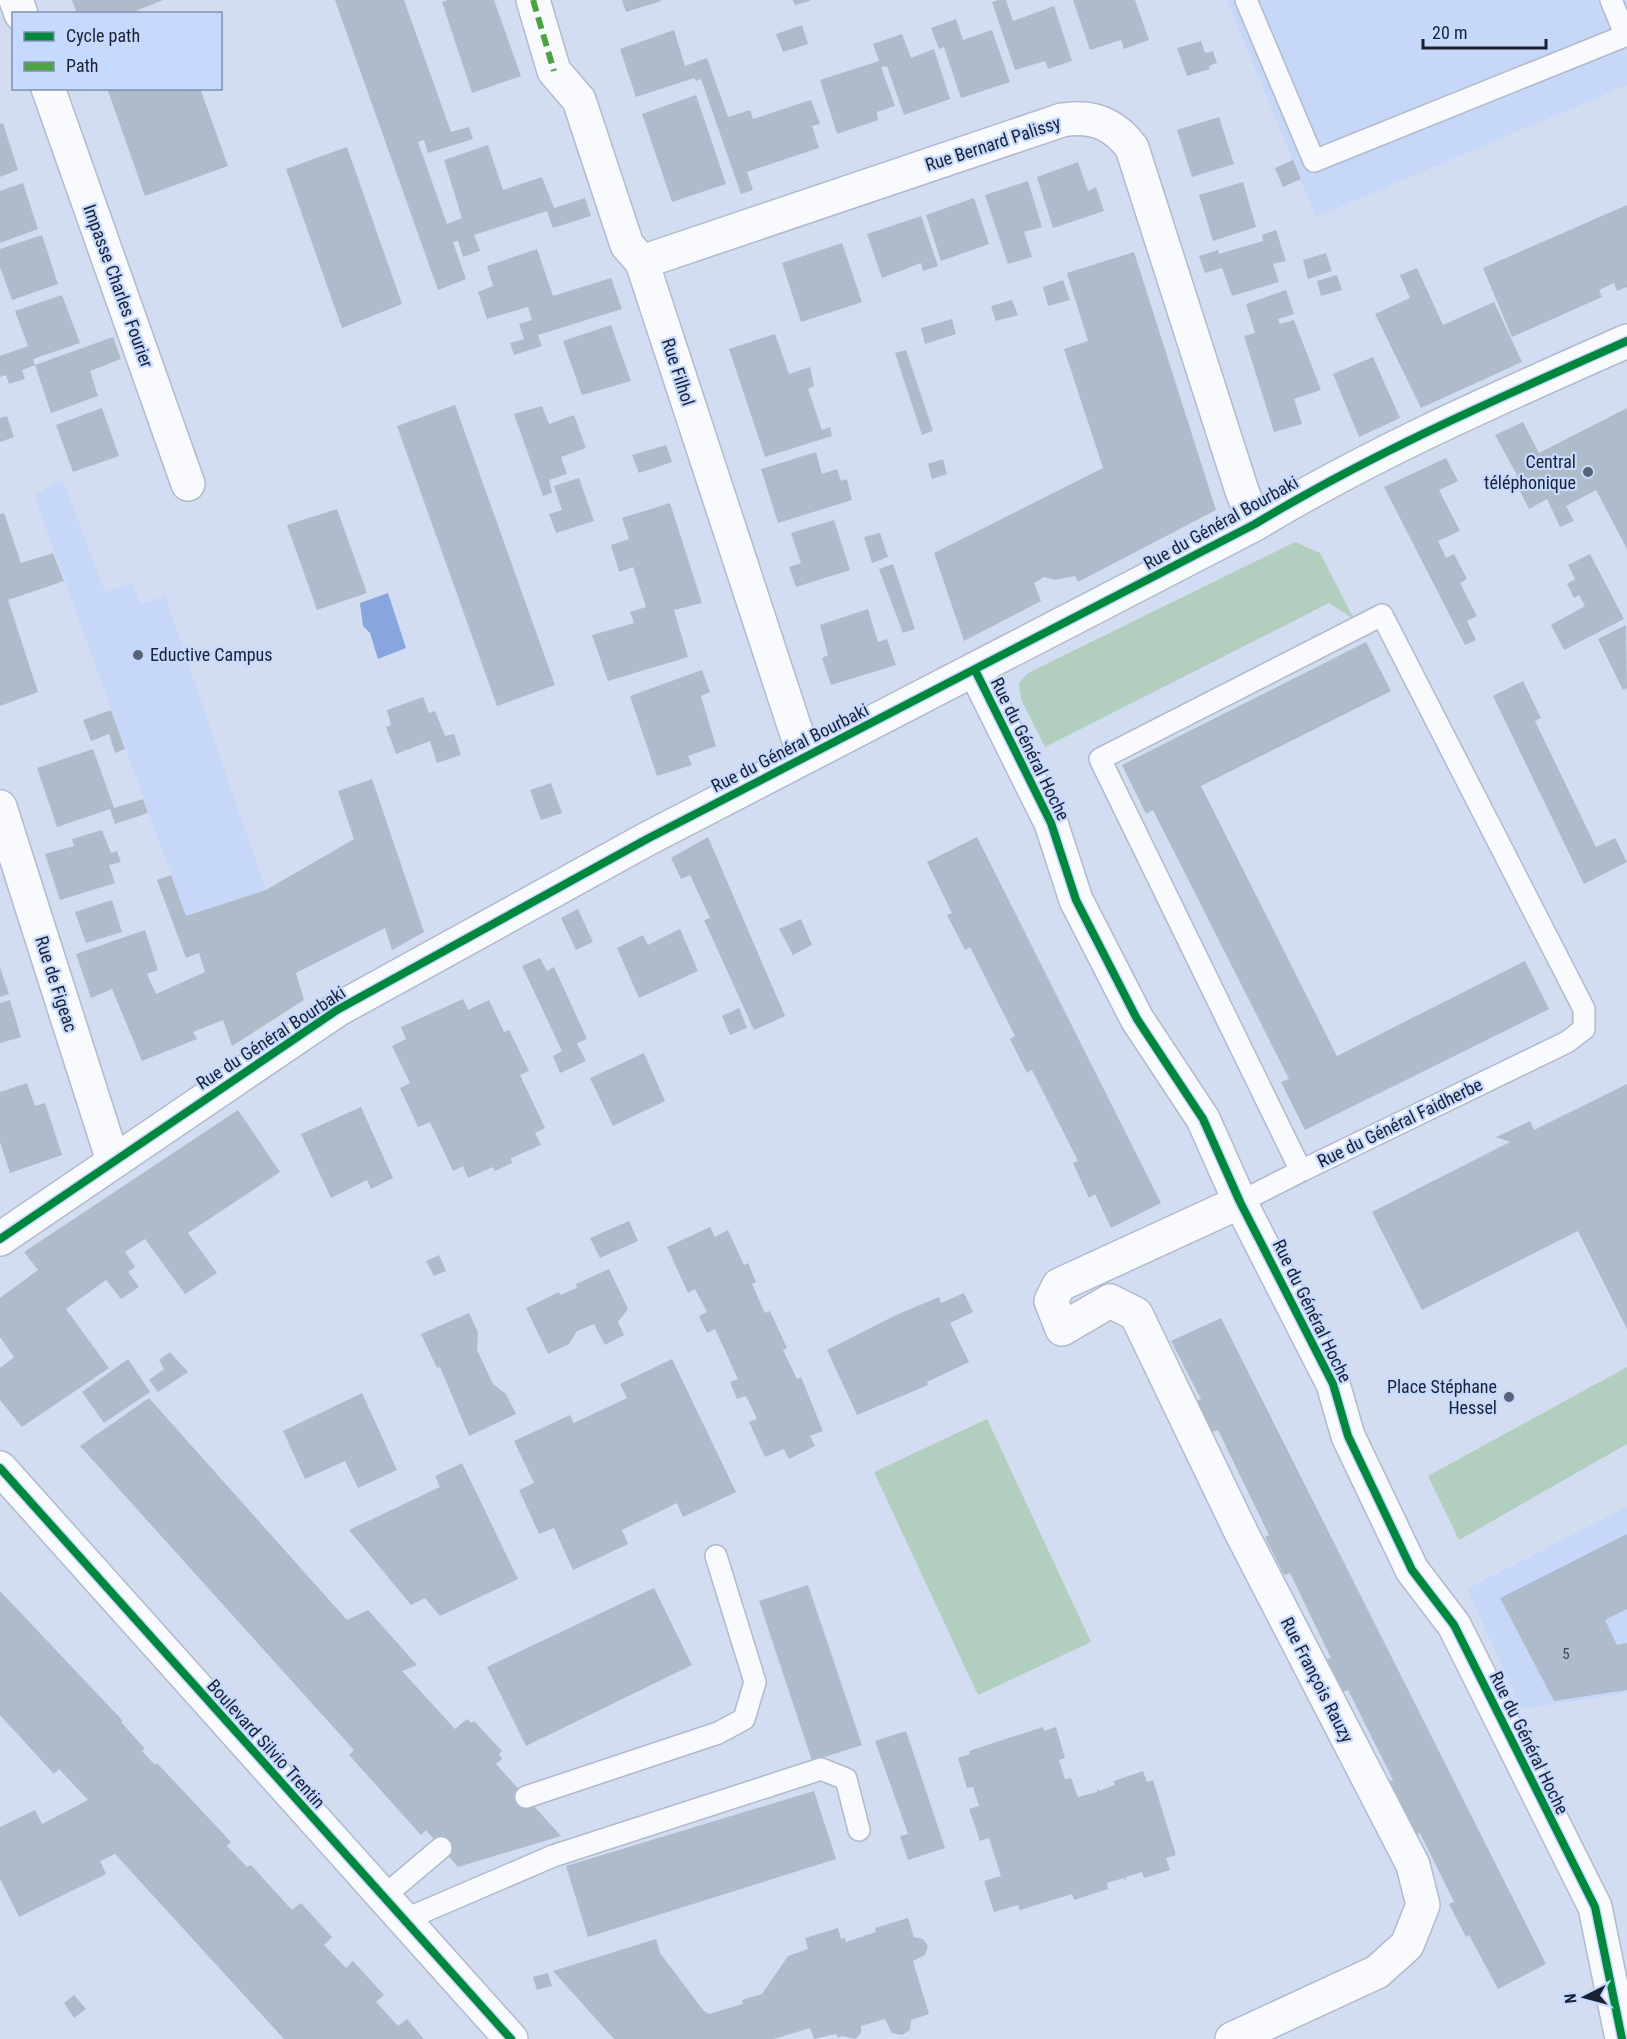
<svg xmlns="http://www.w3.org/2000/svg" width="1627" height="2039" font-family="'Roboto Condensed',sans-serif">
<rect width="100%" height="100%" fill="#d3ddf1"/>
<!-- built -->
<path fill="#c6d7f7" d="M1227 0H1627V85L1316 217Z
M63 480 105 592 132 582 140 604 165 596 266 890 186 916 34 495Z
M1627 1507V1693L1522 1709 1467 1589Z"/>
<!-- green -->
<path fill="#b1cebe" d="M1295 542 1320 553 1354 619 1329 603 1045 747 1021 699 1019 683 1028 673Z
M1627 1367V1444L1459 1540 1428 1476Z
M987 1419 1091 1642 978 1695 874 1472Z"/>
<!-- water -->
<path fill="#88a5e0" d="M388 593 406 648 378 659 370 633 363 626 360 603Z"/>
<!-- building -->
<path fill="#aebbca" d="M72 0H163L128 14H77Z
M335 0H404L451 132 469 127 473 139 428 153 424 140 418 142 447 224 462 218 444 160 488 145 503 190 542 177 554 208 585 198 591 216 553 228 547 211 474 235 480 251 463 257 458 241 453 242 466 279 438 290Z
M448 0H494L521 76 472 93 442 2Z
M622 0H661V1L626 12Z
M793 0H810V1L795 5Z
M999 0H1006L1013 21 1054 6 1072 61 1048 69 1045 61 1015 70 992 2Z
M1073 0H1135L1149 40 1124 49 1121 40 1090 50Z
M956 19 963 40 992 30 1010 82 961 98 944 47 939 49 931 28Z
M802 25 808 44 783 52 776 34Z
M674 30 685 66 707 58 728 117 750 110 753 119 811 100 820 124 812 126 819 148 747 172 753 190 741 194 701 79 696 81 694 78 636 97 620 49Z
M902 34 911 58 934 49 950 99 904 115 887 66 881 67 895 106 877 112 878 120 837 134 820 80 879 61 873 44Z
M1201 41 1205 53 1213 51 1217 63 1209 66 1210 69 1187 76 1177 48Z
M107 88H200L228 166 145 196Z
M696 95 726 184 672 202 642 114Z
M1219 117 1234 164 1192 177 1177 130Z
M3 123 18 170 0 177V124Z
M347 147 402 304 342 328 286 169Z
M1293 160 1301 179 1283 187 1275 168Z
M1078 162 1088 191 1096 187 1104 211 1053 228 1037 177Z
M1028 181 1042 227 1024 232 1032 257 1008 264 985 195Z
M1243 182 1256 227 1213 241 1199 195Z
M23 183 38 229 0 243V191Z
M974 198 989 244 941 261 926 215Z
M1627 205V287L1617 291 1614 283 1599 290 1602 297 1512 337 1483 268Z
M921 216 938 266 923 271 921 263 882 278 867 234Z
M1276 230 1286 261 1273 264 1279 282 1232 296 1222 268 1205 273 1199 256 1218 250 1219 254 1263 241 1262 235Z
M42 235 58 284 12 300 0 267V249Z
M842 243 862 302 801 322 782 263Z
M537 249 553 296 611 278 622 309 538 335 542 346 514 355 510 343 524 339 519 324 532 320 528 307 487 319 478 292 493 286 487 266Z
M1134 252 1216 510 1078 582 1075 576 1055 580 1044 577 1034 583 1041 601 964 641 934 553 1103 468 1064 349 1088 341 1067 273Z
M1326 253 1332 271 1308 279 1303 260Z
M1417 268 1443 325 1494 302 1522 362 1421 408 1375 314 1410 298 1400 275Z
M1337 275 1342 290 1321 296 1317 281Z
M1063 280 1070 300 1048 306 1043 287Z
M1286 290 1294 314 1278 319 1280 324 1294 320 1321 390 1294 399 1302 424 1274 432 1244 336 1255 333 1246 304Z
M62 295 80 343 33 359 35 365 22 370 25 379 9 384 6 375 0 377V356L28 346 15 311Z
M1012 300 1018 315 996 321 991 306Z
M952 319 956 334 925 344 921 328Z
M611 325 631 381 582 395 563 341Z
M775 334 789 374 810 367 814 386 808 389 822 430 830 427 832 436 765 457 729 349Z
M113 337 121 359 90 371 98 396 51 413 35 365Z
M906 350 933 431 922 435 895 353Z
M1373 357 1400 418 1359 437 1333 374Z
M455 405 555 685 497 706 397 426Z
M542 406 549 424 574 415 586 448 561 457 567 474 549 480 552 493 543 496 514 414Z
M102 408 119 456 73 472 56 425Z
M1627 408V549L1596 490 1566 506 1574 521 1560 527 1547 499 1529 509 1520 491 1524 488 1495 435 1523 422 1539 453Z
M7 416 14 437 0 442V418Z
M666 445 672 462 639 473 632 455Z
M816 452 822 474 837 469 841 481 847 479 852 500 778 523 761 469Z
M1446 458 1458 481 1439 490 1460 531 1438 541 1446 558 1454 554 1467 579 1460 583 1477 616 1467 621 1476 640 1465 645 1384 487Z
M943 459 947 474 932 479 928 464Z
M579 478 594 521 556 533 549 514 562 510 554 486Z
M670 503 702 603 674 610 688 657 608 681 592 635 634 623 630 612 646 607 633 567 619 572 611 545 629 539 622 518Z
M337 509 367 593 317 610 287 525Z
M4 513 21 563 53 553 64 581 8 600 38 692 0 706V514Z
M834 520 850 570 796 587 789 567 801 563 791 533Z
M880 533 888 557 872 563 864 537Z
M1590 554 1624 619 1564 650 1551 625 1585 606 1579 595 1574 598 1567 584 1575 579 1568 565Z
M893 564 915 629 903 633 879 569Z
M868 609 878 642 887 639 896 665 831 685 822 658 828 655 820 625Z
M1626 625 1627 688 1623 690 1598 639Z
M1366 642 1391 691 1201 786 1337 1056 1525 961 1549 1009 1305 1130 1281 1082 1289 1079 1153 810 1146 814 1122 765Z
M702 670 710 692 701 696 716 746 688 756 692 765 657 776 630 696Z
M1523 681 1541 718 1535 721 1596 847 1615 838 1627 862 1584 884 1493 696Z
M423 697 429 713 435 711 445 736 454 734 461 755 437 763 430 741 396 754 386 727 391 725 387 710Z
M111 710 125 749 115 753 109 734 91 741 83 720Z
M93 749 114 808 143 799 148 813 115 824 110 809 57 827 37 768Z
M372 779 424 932 392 950 385 928 296 973 304 1000 232 1046 223 1020 193 1032 197 1039 142 1061 112 989 91 998 76 954 145 930 158 970 147 974 156 994 205 972 199 953 186 958 157 880 171 875 186 916 266 890 354 839 338 791Z
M551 783 562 813 541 820 530 790Z
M102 830 111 853 117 851 121 862 109 865 115 883 60 900 45 854 74 846 72 839Z
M708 837 785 1016 754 1030 704 920 710 918 690 875 681 879 671 858Z
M977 837 1161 1203 1111 1228 1095 1194 1089 1198 1073 1163 1078 1161 1032 1070 1027 1073 1010 1039 1015 1036 970 947 965 950 947 915 952 913 927 862Z
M112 900 122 932 86 943 75 912Z
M578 909 593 942 576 950 561 918Z
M801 919 812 945 793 955 779 929Z
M680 929 698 971 639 998 617 948 643 935 648 945Z
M540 958 547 971 554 967 587 1039 577 1043 586 1061 560 1073 553 1056 562 1051 522 966Z
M0 967 9 994 0 997Z
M463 999 468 1010 489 1000 504 1032 509 1030 529 1071 520 1075 545 1128 535 1133 541 1145 511 1158 512 1163 495 1171 493 1167 468 1178 463 1166 453 1171 430 1122 418 1127 400 1088 410 1083 392 1046 406 1039 401 1027Z
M10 1000 21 1037 0 1043V1003Z
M739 1008 747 1028 730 1035 722 1016Z
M644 1053 665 1101 613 1126 590 1078Z
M27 1083 35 1106 45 1103 62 1155 10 1173 0 1142V1092Z
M1627 1084V1329L1578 1231 1422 1310 1372 1212 1510 1142 1496 1137 1530 1121 1534 1130Z
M361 1107 393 1178 371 1189 367 1180 331 1198 301 1134Z
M238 1110 280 1172 188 1233 217 1273 185 1294 145 1239 125 1252 135 1267 128 1272 139 1287 121 1299 106 1280 66 1309 109 1368 22 1427 0 1400V1368L14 1357 0 1337V1298L38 1270 24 1252Z
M629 1221 638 1241 600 1258 590 1238Z
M710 1227 715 1237 728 1230 744 1265 748 1263 756 1282 752 1284 765 1313 770 1311 787 1348 783 1350 797 1379 801 1377 823 1431 810 1436 815 1446 789 1459 784 1449 765 1457 749 1422 757 1419 746 1396 737 1399 730 1382 738 1379 715 1329 707 1333 699 1316 707 1312 695 1289 688 1293 667 1247Z
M439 1255 446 1271 434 1276 426 1261Z
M609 1269 628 1309 618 1322 624 1335 605 1345 594 1324 577 1331 569 1344 548 1354 526 1308 559 1292 560 1295 577 1288 576 1284Z
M964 1293 973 1312 950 1323 969 1362 927 1382 928 1385 857 1415 827 1350 896 1315 939 1297 941 1303Z
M469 1313 478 1332 477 1350 493 1384 506 1394 516 1414 469 1436 440 1367 437 1368 421 1334Z
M1221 1318 1546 1964 1498 1989 1469 1935 1466 1937 1449 1904 1454 1902 1420 1833 1415 1836 1388 1782 1393 1780 1348 1690 1343 1692 1327 1659 1331 1658 1290 1573 1284 1575 1265 1537 1269 1535 1218 1430 1212 1432 1197 1401 1201 1399 1171 1341Z
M170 1352 188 1372 158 1392 149 1380 164 1369 159 1360Z
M128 1359 150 1392 104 1423 82 1392Z
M672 1359 736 1492 683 1517 677 1503 622 1530 628 1544 573 1570 554 1528 539 1534 519 1490 534 1483 514 1441 570 1415 574 1423 627 1398 620 1384Z
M362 1393 397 1470 358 1488 345 1461 305 1479 283 1431Z
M149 1398 347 1620 368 1610 417 1665 402 1671 455 1729 467 1719 471 1723 474 1721 502 1751 499 1754 502 1759 496 1764 561 1836 458 1867 426 1830 421 1835 349 1755 354 1750 80 1446Z
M462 1463 518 1579 440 1616 425 1598 411 1605 349 1530 440 1487 435 1476Z
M1627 1534V1609L1605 1620 1617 1645 1627 1643V1690L1554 1701 1500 1598Z
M808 1585 862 1745 812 1761 759 1601Z
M654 1588 692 1665 526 1746 487 1667Z
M0 1591 123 1721 121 1722 145 1749 142 1751 155 1765 157 1763 231 1842 227 1846 247 1867 251 1865 292 1910 301 1903 332 1937 324 1945 346 1968 353 1961 384 1995 376 2002 398 2026 407 2019 424 2039H284L115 1854 100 1861 106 1874 19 1917 0 1879V1827L35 1810 42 1824 88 1800 59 1769 54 1774 0 1715Z
M1043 1727 1044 1731 1056 1727 1065 1758 1059 1760 1065 1779 1071 1778 1078 1797 1097 1792V1789L1099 1791 1115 1785 1114 1781 1143 1771 1147 1782 1153 1780 1176 1855 1166 1858 1170 1870 1144 1878 1142 1872 1126 1877V1882L1124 1878 1107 1883 1108 1889 1074 1900 1072 1894 1020 1910 1018 1905 994 1912 984 1881 1001 1876 989 1838 980 1841 969 1809 979 1806 973 1787 967 1788 958 1758 970 1754 969 1751Z
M906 1731 945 1848 908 1860 900 1836 908 1834 875 1741Z
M814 1791 836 1859 588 1937 566 1866Z
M908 1918 914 1937 923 1939 928 1946 925 1955 913 1961 929 2014 911 2020 910 2030 902 2035 892 2033 885 2019 861 2026V2033L855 2039 842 2036 838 2038 836 2034 814 2039 810 2028 774 2039H614L553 1971 656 1939 660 1953 703 2010 709 2014 743 2004 742 2000 762 1994 788 1956 808 1949 805 1938 838 1928 841 1939 845 1938 846 1942 876 1932 875 1928Z
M548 1973 552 1986 537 1990 533 1977Z
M74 1995 86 2009 74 2018 64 2003Z"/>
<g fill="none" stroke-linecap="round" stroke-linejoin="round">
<defs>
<path id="lane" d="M1246 0 1314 161 1627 35
M1611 0 1625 34
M1382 615 1584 1009V1029L1567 1042 1301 1171 1100 759Z
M1240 1202 1301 1171
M526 1797 718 1733 744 1719 755 1682 716 1556
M383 1897 441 1848
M404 1920 553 1856 821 1769 846 1779 859 1830"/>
<path id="street" d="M16 0 21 14
M533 0 554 71 579 100 627 245 642 262 804 756
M48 88 188 484
M642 262 1062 120C1092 115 1114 123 1132 148L1242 491 1255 524
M975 670 1051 823 1076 900 1137 1019 1203 1119 1240 1202 1333 1384 1348 1436 1412 1570 1454 1625 1595 1907 1622 2039
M0 807 113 1161
M0 1239 337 1010 647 839 1255 524C1374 452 1501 397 1627 341
M1232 2039 1377 1972 1407 1945 1423 1905 1413 1865 1241 1532 1136 1314 1110 1301 1062 1329 1051 1301 1059 1285 1240 1202"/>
<path id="primary" d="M0 1468 511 2039"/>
</defs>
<!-- lane casing -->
<use href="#lane" stroke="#b1bacc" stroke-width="24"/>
<!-- street casing -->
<use href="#street" stroke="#b1bacc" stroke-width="36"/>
<!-- primary casing -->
<use href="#primary" stroke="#b1bacc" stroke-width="36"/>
<!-- lane -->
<use href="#lane" stroke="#f8fafd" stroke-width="21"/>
<!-- street -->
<use href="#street" stroke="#f8fafd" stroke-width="33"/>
<!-- primary -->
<use href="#primary" stroke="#f8fafd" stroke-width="33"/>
<!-- quiet -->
<path stroke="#4fa244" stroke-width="6" stroke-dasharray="12 6" stroke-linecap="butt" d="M533 0 554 71"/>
<defs>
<path id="cycleway" d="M975 670 1051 823 1076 900 1137 1019 1203 1119 1240 1202 1333 1384 1348 1436 1412 1570 1454 1625 1595 1907 1622 2039
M0 1239 337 1010 647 839 1255 524C1374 452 1501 397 1627 341
M0 1468 511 2039"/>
</defs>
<!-- cycleway casing -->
<use href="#cycleway" stroke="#c6d9fe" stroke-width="11"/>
<!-- cycleway -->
<use href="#cycleway" stroke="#00873e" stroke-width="8"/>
</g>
<!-- markers -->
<g fill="#5a6375" stroke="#c6d9fe" stroke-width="2">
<circle cx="1588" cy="472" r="6"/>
<circle cx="138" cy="655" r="6"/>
<circle cx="1509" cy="1397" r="6"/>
</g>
<g text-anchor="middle" stroke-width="4.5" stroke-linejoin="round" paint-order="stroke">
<!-- number labels -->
<g font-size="15" fill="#3e4858">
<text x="1566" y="1659">5</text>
</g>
<!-- street labels -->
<g font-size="18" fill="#192132" stroke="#c6d9fe">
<text transform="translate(993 144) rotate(-18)" y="6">Rue Bernard Palissy</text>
<text transform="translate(118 286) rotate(70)" y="6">Impasse Charles Fourier</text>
<text transform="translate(678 372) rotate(72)" y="6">Rue Filhol</text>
<text transform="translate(1221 523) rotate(-29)" y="6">Rue du Général Bourbaki</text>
<text transform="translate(790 748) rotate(-27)" y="6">Rue du Général Bourbaki</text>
<text transform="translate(1030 749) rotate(64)" y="6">Rue du Général Hoche</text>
<text transform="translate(56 984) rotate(72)" y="6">Rue de Figeac</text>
<text transform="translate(271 1038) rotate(-33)" y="6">Rue du Général Bourbaki</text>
<text transform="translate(1400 1123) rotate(-26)" y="6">Rue du Général Faidherbe</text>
<text transform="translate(1312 1311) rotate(64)" y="6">Rue du Général Hoche</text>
<text transform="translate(1317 1680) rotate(63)" y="6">Rue François Rauzy</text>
<text transform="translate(1529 1743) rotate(64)" y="6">Rue du Général Hoche</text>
<text transform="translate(266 1744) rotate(48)" y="6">Boulevard Silvio Trentin</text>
</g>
<!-- poi labels -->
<g font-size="18" fill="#192132" stroke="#c6d9fe" text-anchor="end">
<text x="1576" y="468">Central<tspan x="1576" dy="21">téléphonique</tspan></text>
<text x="150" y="661" text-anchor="start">Eductive Campus</text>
<text x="1497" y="1393">Place Stéphane<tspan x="1497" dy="21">Hessel</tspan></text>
</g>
</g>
<!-- legend -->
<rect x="12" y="12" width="210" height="78" fill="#c6d9fe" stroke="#818fac" stroke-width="1.5"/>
<rect x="24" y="32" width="30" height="9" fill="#00873e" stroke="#818fac" stroke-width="1.5"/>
<text x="66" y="42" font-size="18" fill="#192132">Cycle path</text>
<rect x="24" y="62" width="30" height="9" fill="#4fa244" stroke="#818fac" stroke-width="1.5"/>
<text x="66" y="72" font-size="18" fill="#192132">Path</text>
<!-- north arrow -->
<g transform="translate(1585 1997) rotate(264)" stroke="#c6d9fe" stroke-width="4.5" paint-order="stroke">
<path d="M0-4.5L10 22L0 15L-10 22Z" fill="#192132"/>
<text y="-9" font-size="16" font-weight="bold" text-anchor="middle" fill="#192132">N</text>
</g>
<!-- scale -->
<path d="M1423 39v9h123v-9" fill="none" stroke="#192132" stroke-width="3"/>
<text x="1432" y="39" font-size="18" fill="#192132" stroke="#c6d9fe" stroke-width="4.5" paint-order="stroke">20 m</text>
</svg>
